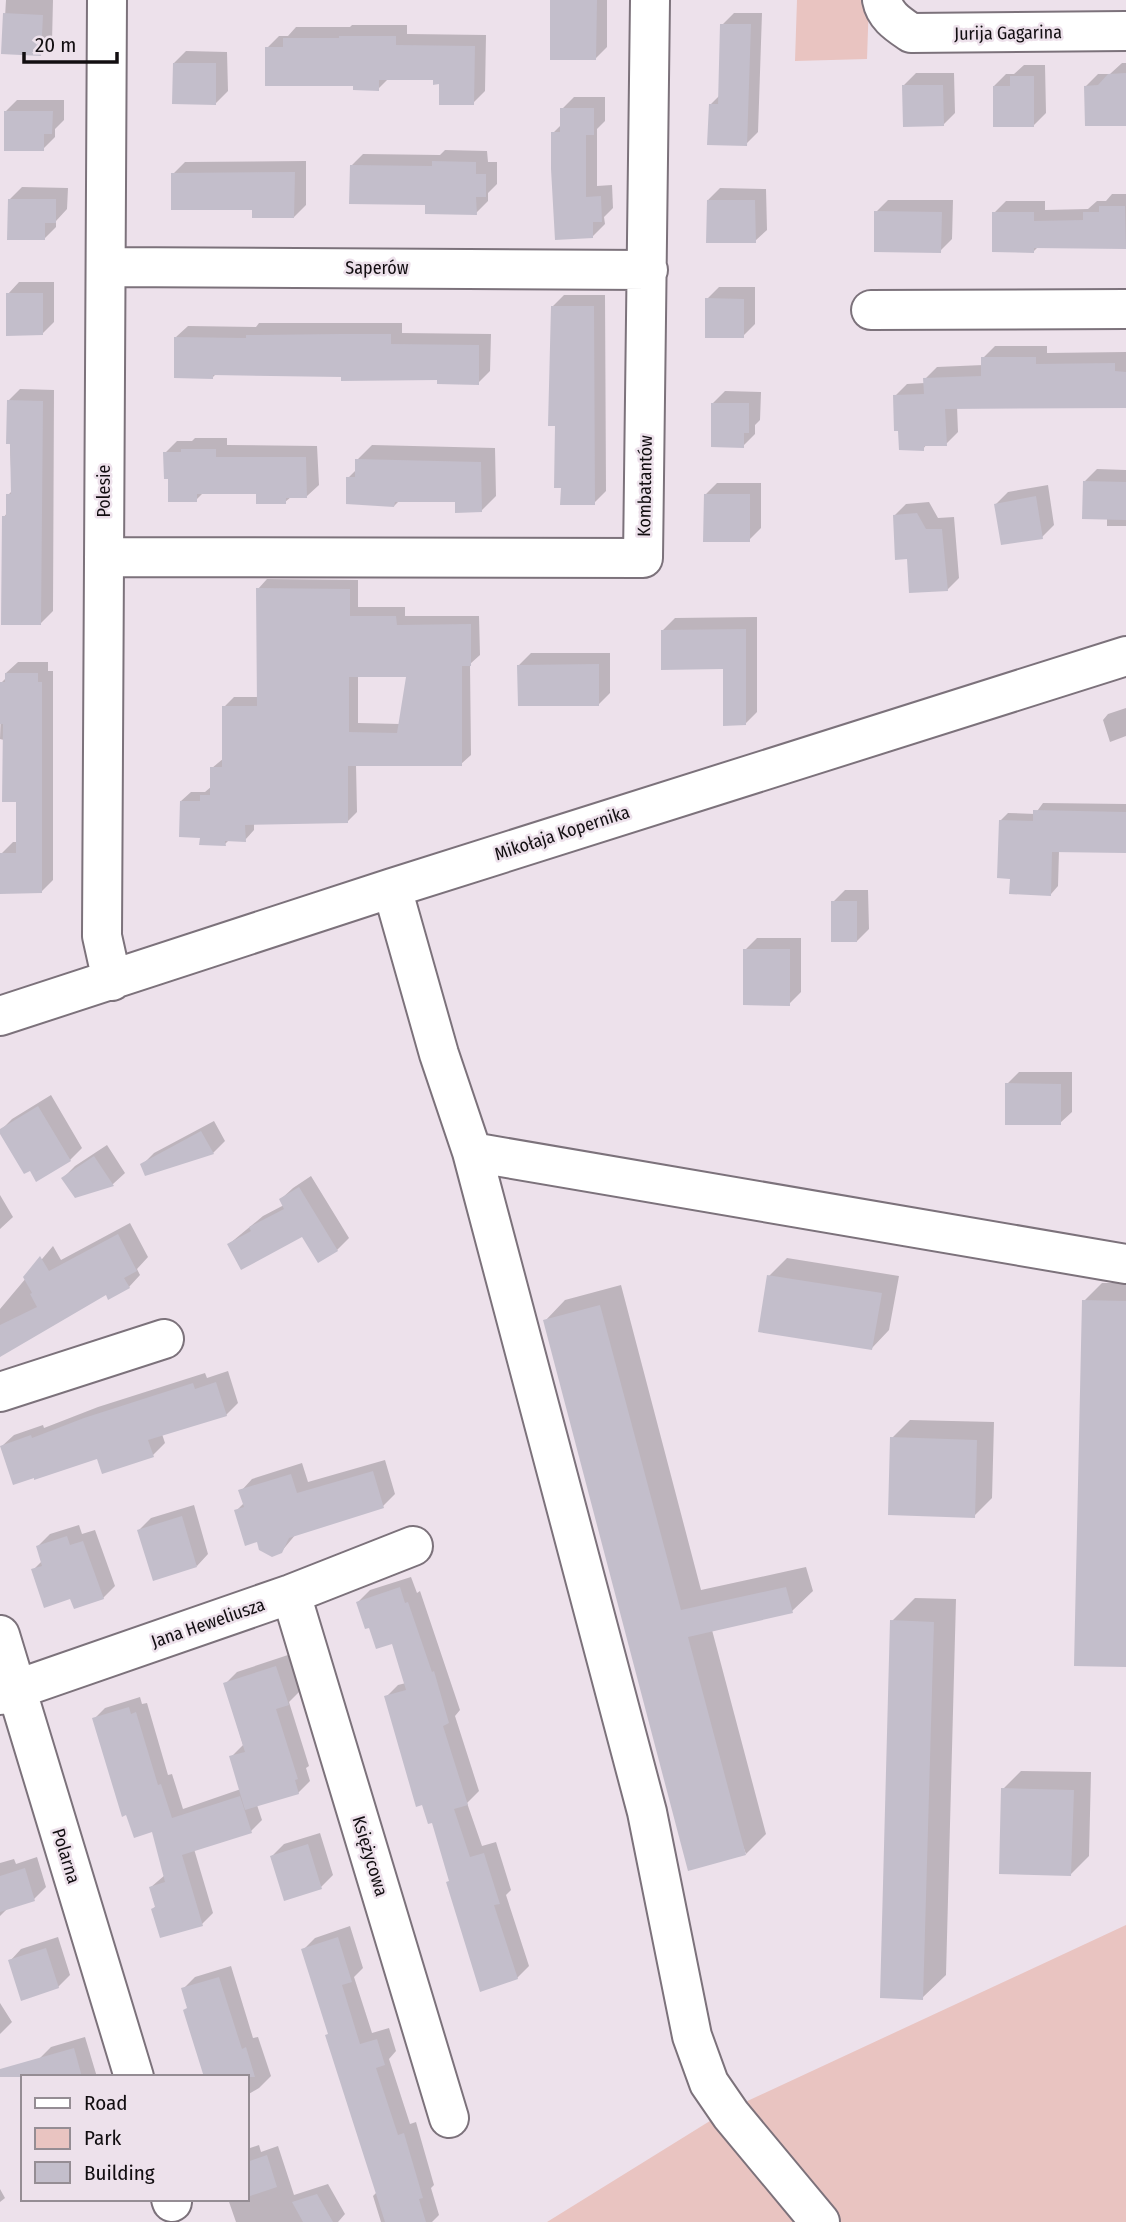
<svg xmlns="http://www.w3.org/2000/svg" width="1126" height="2222" font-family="'Fira Sans Condensed',sans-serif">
<rect width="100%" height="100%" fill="#ede1eb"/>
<!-- green -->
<path fill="#e9c4c1" d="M797 0H869L867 59 795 61Z
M1126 1925V2222H547L726 2111Z"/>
<!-- shadow -->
<path fill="#0003" fill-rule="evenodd" d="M6 0H53L52 42 40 54 3 52Z
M550 0H607V47L596 58Z
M734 13H762L758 132 746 144 710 105 720 95 722 25Z
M352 25H407V34L486 35 485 91 473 103 435 78H389L378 89 355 84 267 48 279 36H288L296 27H350Z
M186 51 227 52 228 91 216 103 174 63Z
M1122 63H1126V124L1086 86 1098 74H1110Z
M1024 65H1045L1046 113 1034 125 994 86 1006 74H1014Z
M916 73H954L955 113 943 125 904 85Z
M574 97H605V121L597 129V186L612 185 613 208 604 217 605 224 593 236 553 133 562 124V109Z
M17 100H64V120L55 129V137L43 149 5 112Z
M445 150 487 151 488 162H497V184L488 193V201L476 213 427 203 351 166 363 154 440 155Z
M306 161V205L294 217 254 208 173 174 185 162Z
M22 187 68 188 67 209 56 221V227L44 239 10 199Z
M720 188 766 189 767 230 755 241 708 200Z
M1112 194H1126V247H1038L1034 251 994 213 1006 201H1045V210L1088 209 1097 201H1106Z
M888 200H953L952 239 940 251 876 212Z
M19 282H54V322L42 334 8 294Z
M719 287H755V324L743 336 707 299Z
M564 295H605L606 491 594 503 562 487 557 425 552 307Z
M259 323H402V333L491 334 490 371 478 383 439 379 342 375 217 373 213 377 176 337 188 326 256 327Z
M995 346H1047V353L1126 352V405L957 407 958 432 946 444H927L923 449 895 396 907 384 925 383V379L937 367 983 365V358Z
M20 389 54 390 53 611 41 623 4 517 7 513 8 495 12 491 8 401Z
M725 391 761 392 760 420 755 425V434L743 446 713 403Z
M195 438H227V445L317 446 319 485 307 496 291 497 285 502 258 492H204L196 500 170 477 165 453 177 441H192Z
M372 445 495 448 496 496 481 511 457 500 399 501 394 506 348 478 357 469V460Z
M1097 469 1126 470V526H1107V518L1085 481Z
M717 483H761V528L749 540 705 495Z
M1048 485 1054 525 1042 537 996 504 1008 492Z
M929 502 938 518 954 517 959 578 947 590 909 558 894 516 906 504Z
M267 579 358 580V607H405V616H479L480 655 470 664 471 755 461 764H356L357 812 348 821 254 823V830L245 840 230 839 225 844 201 836 181 801 191 792H205L212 786V768L224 758V707L234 697H259L258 589ZM358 675H408L400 724 358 723Z
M757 617V712L745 724 724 667 663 630 675 618Z
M531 653H610V693L598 705 519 665Z
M18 662H48V671H53V880L41 892 2 853 13 842H18V800L4 740 0 739 2 682 6 678V673Z
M1126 708V736L1110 742 1103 720 1108 714Z
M1043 803 1126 804V852L1059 851 1058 886 1051 894 1000 821 1008 813 1035 814Z
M845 890H868L869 929 857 941 833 902Z
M757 938H801V992L789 1004 745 950Z
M1019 1072H1072V1112L1060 1123 1007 1084Z
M51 1095 82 1148 70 1160 0 1131 12 1119Z
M214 1121 225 1141 213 1153 142 1165 154 1153Z
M107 1145 125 1173 113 1184 75 1196 63 1178 75 1166Z
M311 1176 349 1238 337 1250 302 1235 229 1244 263 1216 284 1205 281 1199 293 1188Z
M0 1195 13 1217 0 1229Z
M130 1223 148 1257 137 1269 140 1275 129 1287 106 1293 0 1353V1309L53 1246 61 1260Z
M787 1258 899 1276 889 1330 872 1348 769 1276Z
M1102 1283H1126V1665L1084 1301Z
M621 1285 701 1590 806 1567 813 1591 792 1611 712 1630 766 1834 746 1854 545 1321 565 1300Z
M228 1371 238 1403 226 1415 162 1434 165 1443 153 1455 98 1457 2 1446 14 1435 43 1425 44 1428 98 1407 205 1373 207 1378Z
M910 1420 994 1422 992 1498 974 1516 892 1438Z
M385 1460 395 1494 383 1506 296 1534 281 1552 258 1540 236 1511 244 1503 241 1491 252 1479 302 1463 308 1482Z
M194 1505 208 1554 197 1566 139 1530 151 1518Z
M79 1525 82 1534 95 1530 115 1586 103 1598 72 1597 33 1570 42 1561 38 1546 50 1534Z
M411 1577 417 1593 420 1591 460 1710 455 1716 479 1791 467 1803 482 1846 496 1842 511 1890 506 1895 529 1966 517 1978 450 1880 433 1821 386 1697 398 1685 406 1683 393 1642 358 1602 370 1590Z
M915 1598 956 1599 946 1975 922 1998 892 1621Z
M288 1655 300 1691 289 1702 309 1766 306 1768 310 1781 298 1793 257 1805 262 1820 251 1831 194 1849 213 1913 202 1924 153 1909 156 1906 151 1887 165 1875 153 1830 94 1719 105 1708 140 1697 142 1704 147 1703 168 1775 172 1774 183 1809 241 1789 231 1757 243 1745 225 1684 237 1672Z
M1021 1771 1091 1772 1089 1856 1071 1874 1003 1789Z
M320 1833 333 1875 321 1887 272 1856 284 1844Z
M37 1857 46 1887 34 1899 9 1907 0 1916V1863L14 1859 16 1864Z
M350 1926 363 1968 354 1977 372 2033 389 2028 396 2051 389 2059 410 2124 416 2122 434 2185 431 2188 439 2215 432 2222H381L373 2196 377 2192 303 1950 315 1938Z
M58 1937 70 1975 58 1987 10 1961 21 1949Z
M231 1966 253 2038 258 2037 271 2076 259 2088 247 2095V2077L189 2006 183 1989 195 1977Z
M0 2003 12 2022 0 2034Z
M85 2037 97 2077H44L39 2059 51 2047Z
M259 2145 261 2152 278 2146 294 2195 328 2184 345 2214 338 2222H236L228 2199H247V2149Z
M0 2189 5 2198 0 2202Z"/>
<!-- building -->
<path fill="#c3becb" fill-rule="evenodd" d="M550 0H597L596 60H550Z
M3 13 43 15 41 56 1 54Z
M720 24H751L747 146 707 145 709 104H718Z
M339 36H396V45L475 46 474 105H439V84L433 85V80H379V91L353 90V86H265V47H283V38H339Z
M173 63H216V105L172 104Z
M1126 73V126H1085L1084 86 1098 85 1108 74Z
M1010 76H1034V127H993V86H1010Z
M902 85H943L944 126 903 127Z
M560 108H594V135H586V197L601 196 602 222H593V238L555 240 551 169V132H560Z
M4 111H53L52 134H44V151H4Z
M432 161 476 162V174H486V197H476L477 215 425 214V205L349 204 350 165 432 166Z
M295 172 294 218H252V210H171V173Z
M8 199H56V223H45V240H7Z
M707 200H755L756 243H706Z
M1099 206H1125L1126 249 1034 248V253L992 252V212H1034V221L1083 220V212H1099Z
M874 211 942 212 941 253 874 252Z
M6 293H43V335L6 336Z
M705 298 744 299V338H705Z
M551 306H594L595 505H560L561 488H554L555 426H548Z
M340 334H391V344L479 345V385L437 384V380L341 381V377L213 375V379L174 378V337L246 338V335Z
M981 357H1036V364L1115 363V371L1126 372V408L945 409 947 446H924V451L899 450 898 431H894L893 395 924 394 923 378 981 376Z
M7 400 43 401 41 625H1L2 516H6V494H11L10 444H6Z
M711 403H749V433H744V448L711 447Z
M181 449H216V457H306L307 498H286V504H256V494H197V502H168V479H164L163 452H181Z
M355 459 481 462 482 512 455 513V502H395L394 507 346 504V477H355Z
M1083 481 1126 482V520L1082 519Z
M704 494H750V542H703Z
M1036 496 1043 539 1001 545 994 504Z
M917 513 926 529H942L948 591 909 593 907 559 895 560 893 515Z
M256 588 350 589V616H396L397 625 471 624V666H462V766H348V823L245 825 246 842 225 841 226 846 199 845 200 838 179 837 180 801H200V795H210V767H222V706H257ZM349 677H406L397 733 349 732Z
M746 629V725L723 726V669L661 670V630Z
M599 664V706H518L517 665Z
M5 673H38V682H42V893L0 894V853H16V802H2L3 724H0V682H5Z
M1033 810 1126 812V853L1052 852 1051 896 1009 894 1010 879 997 878 999 820 1033 821Z
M831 901H857V942H831Z
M743 949H790V1006L743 1005Z
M1005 1083 1061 1084V1125H1005Z
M38 1106 71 1161 36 1182 30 1171 24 1174 0 1134V1129Z
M201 1131 214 1154 145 1176 140 1164Z
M94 1156 114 1186 75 1198 61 1178Z
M299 1187 338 1251 318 1263 302 1237 241 1270 227 1244 251 1231 249 1227 284 1209 279 1199Z
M118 1234 137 1271 124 1278 130 1288 108 1300 106 1295 0 1357V1325L37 1307 30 1294 32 1293 23 1277 40 1256 49 1271Z
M767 1275 882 1293 872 1350 758 1332Z
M1082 1300 1126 1301V1667L1074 1666Z
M600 1305 681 1610 786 1587 793 1613 688 1637 746 1855 688 1871 543 1320Z
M216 1382 227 1416 148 1440 154 1457 102 1474 97 1459 34 1480V1478L13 1485 0 1446 31 1435 32 1438 84 1418 193 1383 195 1389Z
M890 1437 977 1440 975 1518 888 1515Z
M373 1471 384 1508 289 1538 282 1553 272 1557 259 1550 257 1542 245 1546 234 1510 244 1507 238 1490 291 1474 297 1493Z
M182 1516 197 1567 153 1581 137 1530Z
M67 1536 70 1545 83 1541 104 1599 74 1609 70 1599 44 1608 31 1569 42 1566 36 1546Z
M400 1587 405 1603 408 1602 432 1672 434 1671 449 1723 443 1726 468 1805 454 1809 470 1857 484 1853 500 1904 494 1905 518 1979 480 1992 446 1882 449 1881 432 1823 428 1824 422 1805 416 1807 384 1696 406 1690 392 1644 376 1649 369 1628 365 1629 356 1602Z
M890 1620 934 1622 923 2000 880 1998Z
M276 1666 289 1705 276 1709 298 1779 295 1780 299 1794 245 1810 229 1756 245 1752 223 1683Z
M129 1707 131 1714 136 1712 158 1785 161 1784 172 1818 240 1796 252 1833 182 1855 203 1926 160 1938 151 1909 155 1907 149 1887 165 1882 152 1832 134 1838 126 1815 122 1817 92 1718Z
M1001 1788 1074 1790 1071 1876 999 1874Z
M308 1844 322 1889 284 1901 270 1856Z
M25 1868 35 1901 0 1912V1876Z
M338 1937 352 1982 342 1985 360 2044 377 2039 385 2065 376 2068 398 2135 404 2133 423 2198 419 2199 426 2222H385L325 2035 328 2034 301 1949Z
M46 1948 59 1988 21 2001 8 1960Z
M219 1977 242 2049 246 2047 255 2077H204L183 2010 187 2008 181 1988Z
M74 2048 82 2077H0V2069Z
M267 2155 277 2187 247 2197V2162Z
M317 2194 333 2222H303L292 2202Z"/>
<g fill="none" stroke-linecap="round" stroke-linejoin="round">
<defs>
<path id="minor" d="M107 0 102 936 112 981
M882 0C885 16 898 24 911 33L1126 31
M106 267 648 270
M871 310 1126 309
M104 557 643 558 650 0
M392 888 439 1054 472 1152 647 1812 692 2036 709 2083 731 2115 820 2222
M0 1016 392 888 1126 656
M472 1152 1126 1264
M0 1392 164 1339
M291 1594 449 2118
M0 1635 134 2077
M0 1695 291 1594 413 1546
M171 2199 172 2202"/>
</defs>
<!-- minor casing -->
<use href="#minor" stroke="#7c727b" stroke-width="42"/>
<!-- minor -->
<use href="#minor" stroke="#fff" stroke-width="38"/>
</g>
<g text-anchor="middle" stroke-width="5" stroke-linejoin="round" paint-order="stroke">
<!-- street labels -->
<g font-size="18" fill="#120e11" stroke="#ede1eb">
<text transform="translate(1008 33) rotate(-1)" y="6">Jurija Gagarina</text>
<text x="377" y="274">Saperów</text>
<text transform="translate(645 486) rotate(-89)" y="6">Kombatantów</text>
<text transform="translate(104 491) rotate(-90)" y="6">Polesie</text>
<text transform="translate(562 833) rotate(-18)" y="6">Mikołaja Kopernika</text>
<text transform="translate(208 1623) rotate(-19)" y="6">Jana Heweliusza</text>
<text transform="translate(66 1856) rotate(73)" y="6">Polarna</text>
<text transform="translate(370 1856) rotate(73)" y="6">Księżycowa</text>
</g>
</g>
<!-- legend -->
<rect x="21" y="2075" width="228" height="126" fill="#ede1eb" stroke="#958d94" stroke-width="2"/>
<rect x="35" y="2098" width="35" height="10" fill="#ffffff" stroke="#958d94" stroke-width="2"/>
<text x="84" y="2110" font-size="21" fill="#120e11">Road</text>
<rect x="35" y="2128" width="35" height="21" fill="#e9c4c1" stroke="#958d94" stroke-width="2"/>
<text x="84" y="2145" font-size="21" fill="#120e11">Park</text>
<rect x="35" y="2162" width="35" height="21" fill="#c3becb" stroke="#958d94" stroke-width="2"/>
<text x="84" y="2180" font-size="21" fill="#120e11">Building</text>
<!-- scale -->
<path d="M24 52v10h93v-10" fill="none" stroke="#120e11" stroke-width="3.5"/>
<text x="35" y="52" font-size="21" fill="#120e11" stroke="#ede1eb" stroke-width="5" paint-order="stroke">20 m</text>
</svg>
